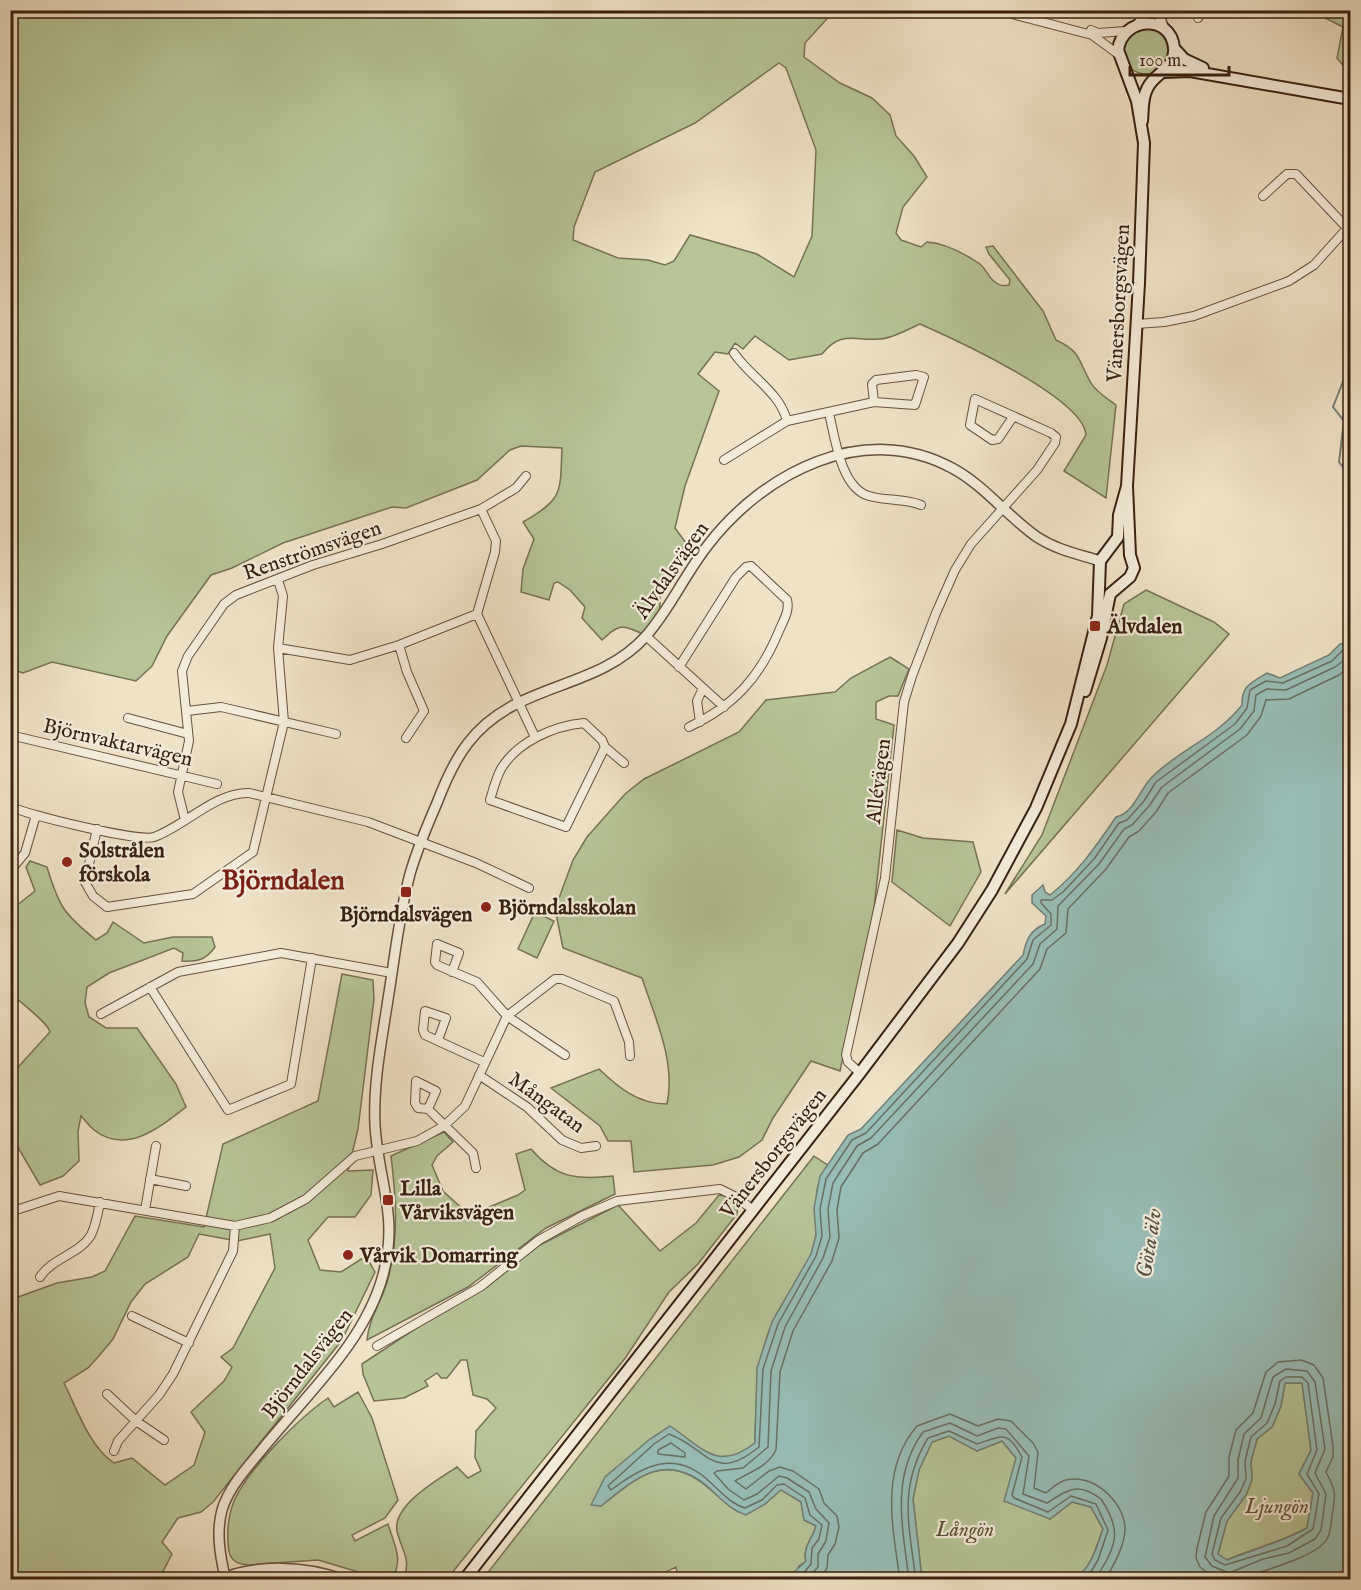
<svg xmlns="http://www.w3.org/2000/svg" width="1361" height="1590" font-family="'IM FELL English',serif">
<rect width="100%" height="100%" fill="#eee2c7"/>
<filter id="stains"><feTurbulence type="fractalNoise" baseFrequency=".00333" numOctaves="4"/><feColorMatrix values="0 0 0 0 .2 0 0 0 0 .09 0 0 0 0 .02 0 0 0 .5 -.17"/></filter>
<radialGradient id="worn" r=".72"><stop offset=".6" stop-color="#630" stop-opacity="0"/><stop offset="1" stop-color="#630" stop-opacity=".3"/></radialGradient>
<!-- green -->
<path fill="#b6c498" stroke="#767254" stroke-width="1.5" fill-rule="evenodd" d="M11 11H834L805 43 804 57 840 83 872 98 890 115 896 136 914 156 927 177 903 207 896 233 901 240 921 247 927 242C944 243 965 254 980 264 986 269 989 278 995 282 1000 286 1003 286 1009 285L1010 280 989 254 986 247 993 246 1043 311 1056 340C1082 352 1078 361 1091 383 1096 392 1108 399 1116 405L1106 498 1064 471 1086 435C1084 398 954 339 920 324 908 329 892 339 879 339 854 341 841 330 822 354L789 360 755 336 743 349 735 343 728 354 715 352 698 374 719 391 685 486 675 528 686 543 660 582V610L643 634C620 624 620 624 602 640L582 618 585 607 570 590 558 582 554 583 549 600 521 592 523 569 534 539 523 522C564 499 560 492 562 448L521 446 510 450 477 480 406 508 392 507 283 543 232 568 211 575 167 636 152 666 136 681 52 662 23 673 11 669 17 655 11 638ZM779 63 786 68 816 150 812 236 794 277 757 254 690 235 674 261 665 265 648 260 618 258 573 240 574 227 595 172 695 123Z
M1324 11H1350V74L1337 58 1343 27 1325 18Z
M1123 51a23 23 0 1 1 46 0a23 23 0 1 1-46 0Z
M1146 590 1214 622 1229 634 1005 894 1042 835 1107 665 1124 604Z
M890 657 909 669 898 696H889L876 702V719L894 725 874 909 840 1071 811 1061 773 1118 762 1140 739 1157 713 1165 634 1172 631 1141H608L600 1126 551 1088 599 1069C619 1088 638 1104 667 1104 676 1061 655 1018 642 978L563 948 555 909 573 860 587 837 625 794 644 779 739 732 766 700 835 692 851 678Z
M897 830 923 838 973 842 981 872 950 926 892 882Z
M30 861 47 867C59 907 64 914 96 940L107 933 113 922 144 943 173 937H212L215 947C206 960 197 962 182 961L183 953 174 948 109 973 87 987 85 1003 89 1017 106 1028H137L176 1084 186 1107C159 1128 126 1155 94 1130 89 1126 85 1120 81 1116L78 1131 79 1161 63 1176 40 1185 16 1144 11 1128V1075L50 1032C48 1022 19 1002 11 993V910L35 891 26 867Z
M535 912 554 921 537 958 518 949Z
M342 974 373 980 374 999 358 1129 348 1171 373 1170 371 1195 355 1217H328L308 1240 320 1270 341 1272 366 1256 375 1272 342 1340 213 1502 201 1512 178 1518 162 1542 172 1554 159 1579H11L10 1288 18 1297 57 1283 92 1277 105 1271 135 1216 204 1227 223 1144 318 1101ZM199 1234 237 1241 270 1234 275 1268 233 1348 221 1357 232 1367 224 1381 191 1412 205 1432 194 1465 165 1485 132 1458 114 1463C89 1446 77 1409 64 1383L88 1368 98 1357 113 1339 131 1302 145 1284 188 1257Z
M444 1132 453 1142 437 1156 432 1165 443 1191 465 1211 475 1213 518 1195 525 1190 516 1154 531 1149C556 1178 576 1180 613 1176L615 1194 546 1228 468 1287 367 1340C369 1318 382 1301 388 1279 399 1238 396 1198 391 1156Z
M814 1156 829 1166C808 1191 820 1208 816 1235 813 1266 785 1294 773 1321 755 1360 756 1401 755 1443 718 1472 704 1449 670 1427L592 1504 601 1506C635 1479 664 1451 706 1486 717 1495 726 1504 738 1512L765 1504 781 1489 801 1502 804 1520 816 1526C813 1538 802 1548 806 1561L799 1566 793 1579H678L676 1567 651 1579 482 1580Z
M719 1195 731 1197 738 1206 737 1214 698 1264 669 1292 626 1357 447 1579H404C411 1557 402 1552 397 1531 392 1506 438 1479 457 1467L468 1478 481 1471 475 1457 476 1431 496 1408 487 1399 473 1395 467 1360H461L447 1378H441L437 1373 425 1381 428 1386 404 1398 374 1401 363 1374 362 1364 415 1329 488 1286 538 1246 618 1205 660 1251 696 1223Z
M1285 1383H1302L1311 1450 1299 1474 1313 1493 1307 1528C1282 1542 1254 1548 1227 1560L1218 1554 1227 1521 1246 1495 1252 1480 1251 1461 1257 1439 1272 1427 1281 1406Z
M358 1392 372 1418 398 1500 385 1518 352 1535 355 1541 388 1524C394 1544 404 1560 392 1579H382L318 1560 248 1565C233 1564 228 1557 228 1542 227 1527 229 1514 234 1501 249 1468 299 1418 328 1398L334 1407Z
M949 1436 977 1451 1002 1441 1016 1458 1050 1519 1072 1502 1091 1507 1103 1529C1096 1546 1091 1573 1072 1579H922L913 1499 919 1470 932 1442Z"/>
<!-- water -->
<path fill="#99bdb7" stroke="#727f75" stroke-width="1.5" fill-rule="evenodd" d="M1350 643V1579H1072C1090 1573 1097 1546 1103 1529L1091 1507 1072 1502 1050 1519 1004 1501 1016 1458 1002 1441 977 1451 949 1436 932 1442 919 1470 913 1499 922 1579H793L794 1572 806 1561C802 1548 813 1538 816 1526L804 1520 801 1502 781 1490 765 1504 746 1515C728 1509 719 1496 706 1485 664 1451 635 1479 601 1506L591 1505 605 1477 650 1439 670 1426C704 1449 718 1472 755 1443L757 1368 772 1322 811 1254 816 1235 814 1208 820 1176 848 1135 861 1129 1023 955C1026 940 1030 930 1045 924L1046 916 1032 903V895L1043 885 1045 892 1050 895C1077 874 1097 845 1116 817 1135 812 1139 790 1152 777 1180 749 1216 738 1242 705 1241 686 1252 682 1267 673L1280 678 1329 655 1340 644ZM1285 1383H1302L1311 1450 1299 1474 1313 1493 1307 1528C1282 1542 1254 1549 1227 1560L1218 1554 1227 1521 1246 1495 1252 1480 1251 1461 1257 1439 1272 1427 1281 1406Z"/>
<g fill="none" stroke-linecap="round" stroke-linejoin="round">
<!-- shore -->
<path stroke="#686f64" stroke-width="1.5" d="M1286 1369 1307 1371 1315 1382 1325 1449 1315 1473 1326 1494 1321 1530 1315 1539 1289 1553 1263 1559 1229 1573 1212 1566 1205 1557 1214 1516 1238 1478V1460L1244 1434 1261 1418 1273 1377Z
M1286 1377H1302L1308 1383 1317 1450 1307 1474 1319 1494 1313 1529 1287 1546 1225 1565 1215 1560 1212 1554 1221 1518 1240 1492 1246 1479 1245 1461 1251 1437 1267 1423 1275 1404 1280 1381Z
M671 1443 685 1453V1457L658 1454V1450Z
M798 1580 811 1564 812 1548 819 1539 822 1525 810 1515 805 1498 784 1484 777 1485 762 1500 745 1508C731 1504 721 1492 711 1483 676 1448 644 1465 611 1490L608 1486 654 1444 669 1434C709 1449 713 1484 759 1447L763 1369 778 1324 816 1256 822 1236 820 1209 826 1179 852 1140 866 1133 1027 959 1033 940 1051 925V914L1041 903V900H1052L1063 892 1094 859 1119 823 1127 820 1144 801 1156 782 1235 724 1247 708 1250 690 1266 681 1283 683 1332 661 1343 650 1350 649
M806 1580 818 1567V1554L826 1541 829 1523 816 1509 809 1492 787 1478 779 1476 757 1494 744 1500 728 1489 714 1473 717 1471 743 1468 768 1447 771 1371 785 1327 823 1258 830 1237 828 1209 833 1183 857 1146 871 1138 1033 964 1040 944 1057 929 1058 906 1099 864 1124 829 1132 825 1149 806 1162 787 1240 729 1254 711 1256 695 1267 689 1286 690 1335 667 1350 656
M819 1580 827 1568 828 1555 835 1544 839 1527 837 1516 824 1503 819 1489 793 1471 780 1467 769 1471 746 1489 735 1481C749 1472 767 1468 776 1450L780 1372 793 1331 832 1261 839 1238 837 1210 841 1187 863 1153 878 1144 1040 969 1047 949 1066 933 1068 909 1106 869 1129 837 1139 831 1156 812 1168 793 1247 735 1261 716 1266 700 1289 699 1339 675 1350 666
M900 1580C893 1528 879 1470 917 1426L950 1414 978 1426 998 1419 1011 1421 1033 1443 1038 1452 1034 1488 1046 1493C1052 1488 1058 1482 1066 1480 1093 1473 1123 1501 1125 1527 1126 1544 1113 1566 1105 1580
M909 1580C903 1529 890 1477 923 1432L950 1423 977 1436 998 1428 1006 1429 1029 1456 1023 1494 1047 1503C1067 1490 1078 1481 1101 1499 1124 1533 1115 1547 1095 1580
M916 1580C909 1526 898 1487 928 1438L949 1431 977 1444C1002 1436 1007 1429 1022 1457L1012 1495 1014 1498 1048 1512 1071 1496 1096 1504 1108 1530 1098 1560 1086 1580
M1217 1580 1200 1567 1196 1558 1197 1548 1206 1512 1229 1476V1457L1236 1430 1253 1413 1266 1372 1278 1362 1301 1360 1314 1365 1323 1378 1333 1446V1457L1326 1472C1336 1491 1336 1494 1332 1516 1331 1523 1331 1532 1327 1539 1316 1558 1259 1571 1238 1580"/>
<!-- stream -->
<path stroke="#727f75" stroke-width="2" d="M1350 305 1349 366 1333 407 1344 421 1339 462 1350 476"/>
<defs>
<path id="minor" d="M997 10 1092 35 1118 54
M1198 18 1203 10
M1091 30 1098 33 1126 31
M1263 196 1287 174H1296L1347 228
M1137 324 1164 322 1194 316 1289 281 1314 265 1350 225
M734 353C750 377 780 392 787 421
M829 413C835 438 841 488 869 496 886 501 903 498 921 505
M724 460 787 421 874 402 915 405 924 377 916 375 876 380 872 384 874 402
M481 509 496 541 495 552 477 614 535 737
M646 636 724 707
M399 645 407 672 424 711 406 738
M278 648 350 660 399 645 477 614
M679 667 736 577 746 567 751 566 787 600C790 611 783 621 779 631 760 677 734 706 689 727
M187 711 221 707 336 734
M128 718 188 734
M700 722 697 701 703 688
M584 723 602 740 605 747 566 827 490 800C493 790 496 778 501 769 517 742 553 726 584 723Z
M10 735 217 784
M605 747 624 763
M10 806C26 815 139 842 154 837 185 826 215 792 249 793L368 822 476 863 529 888
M185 820 178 792 189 741 182 671 188 656 224 604 236 595 313 565 382 544 481 509 516 488 526 476
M97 829 85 882 93 896 107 907 193 894 253 852 284 722 278 648 283 596 278 580
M10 871 25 853 36 815
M452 972 459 953 437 944 435 962 437 965 477 982 507 1016 565 1055
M150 987 228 1110 291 1084 312 958
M101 1014 178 972 281 953 392 973
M438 1040 446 1018 425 1011 423 1030 425 1035 484 1062
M860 1073 848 1062 846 1055 885 878 904 702 912 676 936 613 955 570 971 544 1037 470 1055 443 1056 437 1051 433 975 399 970 425 992 440 998 439 1013 417
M479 1075 527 1107 562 1140 581 1148 596 1146
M428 1109 436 1091 416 1081 415 1103 418 1108 428 1109 473 1153 476 1168
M150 1179 186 1186
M145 1210 156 1146
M10 1212 59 1196 235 1226 270 1218 306 1199 355 1156 417 1141 444 1126 465 1106 507 1016 555 979H562L614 1001 629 1042 630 1056
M40 1277C52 1258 80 1254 91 1235 96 1225 98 1213 100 1202
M132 1316 189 1343
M377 1346 480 1287 539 1240 582 1216 617 1201 720 1189 736 1197 753 1210
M107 1394 136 1421 164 1440
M114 1451 118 1441 159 1395 173 1374 233 1251 235 1226"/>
<path id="tertiary" d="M1157 10 1164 29
M1139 23 1146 10
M225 1577C220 1555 216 1532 222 1510 229 1486 249 1466 264 1447 307 1394 365 1342 383 1275 399 1216 378 1180 375 1125 373 1082 382 1040 388 999 395 957 399 914 410 874 417 849 427 826 437 803 445 782 454 761 468 743 515 681 596 692 646 636 670 609 685 574 708 545 763 473 864 420 952 468 984 485 1007 516 1037 537 1057 550 1078 554 1100 561
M218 1580C256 1563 308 1566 345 1580"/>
<path id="secondary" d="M1174 48 1184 59 1203 68
M1164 72 1190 71 1350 99
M1085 691 1101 638 1110 594 1130 577 1134 568 1130 555 1127 486 1139 283 1144 143 1137 101 1118 50C1122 17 1171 13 1174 48 1176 70 1154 72 1147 89 1142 98 1143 111 1142 121
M464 1580 860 1073 958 943 992 890 1036 808 1071 724 1098 616 1100 561 1118 537 1119 515 1127 486"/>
</defs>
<!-- minor casing -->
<use href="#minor" stroke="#65513e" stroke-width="10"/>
<!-- tertiary casing -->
<use href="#tertiary" stroke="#65513e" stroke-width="12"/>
<!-- secondary casing -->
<use href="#secondary" stroke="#372111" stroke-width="14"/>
<!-- minor -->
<use href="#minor" stroke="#f4ecdb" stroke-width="8"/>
<!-- tertiary -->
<use href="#tertiary" stroke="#f4ecdb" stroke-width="9"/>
<!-- secondary -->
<use href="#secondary" stroke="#f4ecdb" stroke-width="10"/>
</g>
<!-- markers -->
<g fill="#8f2418" stroke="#f4ecdb" stroke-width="2">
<rect x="1089" y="620" width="12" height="12" rx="3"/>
<circle cx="67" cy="862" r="6"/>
<rect x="400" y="886" width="12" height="12" rx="3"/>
<circle cx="486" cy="907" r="6"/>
<rect x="382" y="1194" width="12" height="12" rx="3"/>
<circle cx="348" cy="1255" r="6"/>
</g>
<g text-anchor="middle" stroke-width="4.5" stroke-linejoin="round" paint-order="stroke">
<!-- street labels -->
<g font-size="21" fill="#372111" stroke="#f4ecdb">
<text transform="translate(1118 303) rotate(-87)" y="7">Vänersborgsvägen</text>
<text transform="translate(312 550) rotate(-19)" y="7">Renströmsvägen</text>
<text transform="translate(671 570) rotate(-55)" y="7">Älvdalsvägen</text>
<text transform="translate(118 742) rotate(13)" y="7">Björnvaktarvägen</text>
<text transform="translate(878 781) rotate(-83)" y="7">Allévägen</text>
<text transform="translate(547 1102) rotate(36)" y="7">Mångatan</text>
<text transform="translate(773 1153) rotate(-52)" y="7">Vänersborgsvägen</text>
<text transform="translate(307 1363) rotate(-52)" y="7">Björndalsvägen</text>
</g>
<!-- poi labels -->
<g font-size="21" font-weight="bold" fill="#372111" stroke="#f4ecdb" text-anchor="start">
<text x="1107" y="633">Älvdalen</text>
<text x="79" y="857">Solstrålen<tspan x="79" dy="24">förskola</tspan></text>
<text x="498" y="914">Björndalsskolan</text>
<text x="406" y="921" text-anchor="middle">Björndalsvägen</text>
<text x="400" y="1195">Lilla<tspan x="400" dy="24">Vårviksvägen</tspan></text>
<text x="360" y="1262">Vårvik Domarring</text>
</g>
<!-- park labels -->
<g font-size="21" font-style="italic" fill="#5d523a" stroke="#f4ecdb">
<text x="1277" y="1513">Ljungön</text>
<text x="965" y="1536">Långön</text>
</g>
<!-- water labels -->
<g font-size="22" font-style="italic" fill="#545043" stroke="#f4ecdb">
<text transform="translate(1148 1243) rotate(-81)" y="8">Göta älv</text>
</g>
<!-- district labels -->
<g font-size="27" font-weight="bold" fill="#7a1f14" stroke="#f4ecdb">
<text x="283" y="889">Björndalen</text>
</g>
</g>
<!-- margin -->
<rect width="1361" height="1590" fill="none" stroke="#eee2c7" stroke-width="36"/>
<rect x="12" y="12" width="1337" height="1566" fill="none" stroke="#372111" stroke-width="3"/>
<rect x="18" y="18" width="1325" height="1554" fill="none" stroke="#372111" stroke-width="1.5"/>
<!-- scale -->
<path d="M1130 66v9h99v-9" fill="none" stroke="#372111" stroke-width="3"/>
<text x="1139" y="66" font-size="18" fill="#372111" stroke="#f4ecdb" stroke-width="4.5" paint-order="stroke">100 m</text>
<rect width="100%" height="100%" filter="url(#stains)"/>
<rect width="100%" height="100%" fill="url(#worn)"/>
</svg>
